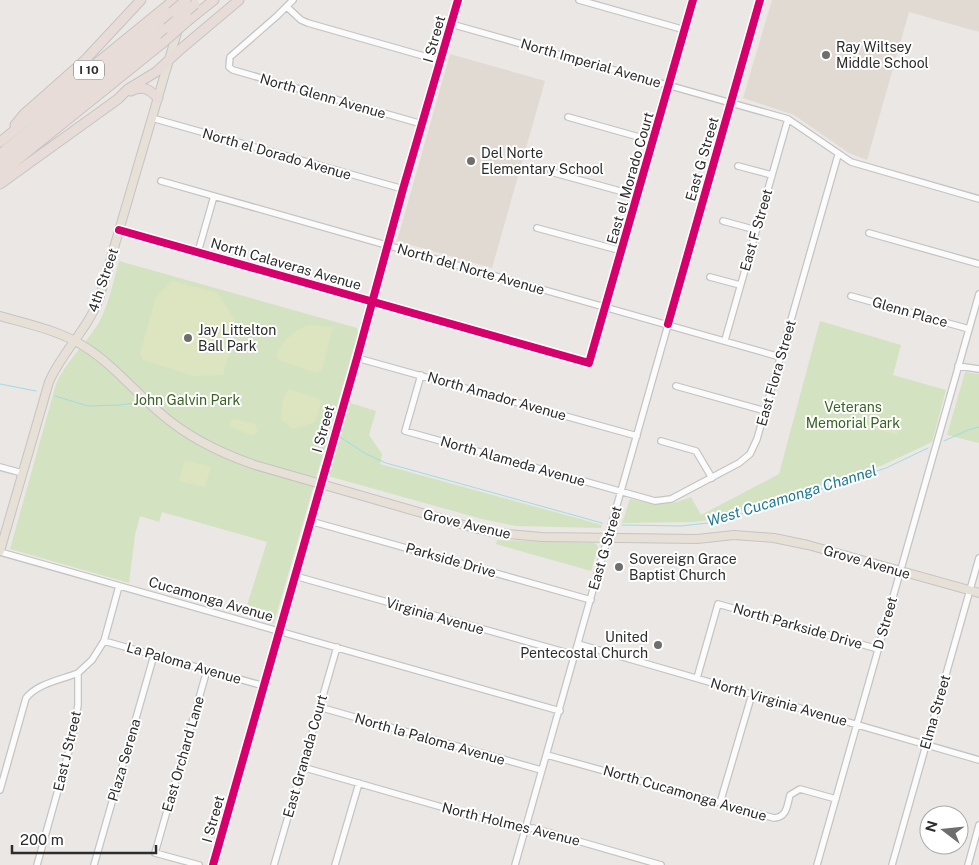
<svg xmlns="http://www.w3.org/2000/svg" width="979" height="865" font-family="'Public Sans',sans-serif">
<rect width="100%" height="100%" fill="#eae7e4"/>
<!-- education -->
<path fill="#e1dad2" d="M772 0H979V32L909 12 867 160 849 153 794 115 743 98Z
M450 54 545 81 492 268 397 241Z"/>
<!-- green -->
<path fill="#d3e2c1" d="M119 261 357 328 358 333 274 623 244 615 267 542 162 512 159 522 140 516 135 535 129 583 10 549 56 384C66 361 85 345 98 324 109 305 113 282 119 261Z
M820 321 901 345 893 375 946 390 932 442 883 465 717 519 693 522 622 523 630 499C655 504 667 507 691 497L701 515 779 474Z
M965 372 979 374V443L947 435Z
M350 403 376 411 369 435 382 454 380 464 602 525 601 528 516 526 482 519 328 476Z
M497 540 595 543 598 547 591 571 496 544Z"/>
<!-- pitch -->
<path fill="#dce5bf" d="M172 281 218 293 237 324 223 375 194 376 143 360 140 353 156 297Z
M310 325 333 327 322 370 316 373 278 360 276 355C284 339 293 330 310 325Z
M288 389 318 398 321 402 315 422 293 429 281 419 282 402Z
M877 417 901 424 897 435 874 428Z
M235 419 255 424 258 430 256 434 252 435 230 427 231 420Z
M185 460 211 467 205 487 179 481Z"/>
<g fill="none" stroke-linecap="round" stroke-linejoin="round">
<!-- stream -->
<path stroke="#a0dce3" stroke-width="1" d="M0 384 36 391
M55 396 88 406 119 405 135 403
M340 437 366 454 386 463 602 523
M944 441 968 430 979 427
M622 525 681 526 717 522 886 468 928 448"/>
<defs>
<path id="minor" d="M293 0 277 16 230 57 229 67 233 70 422 124
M579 0 685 30
M287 7 301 20 308 23 441 61
M451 24 788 119 851 162 979 199
M568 117 653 141
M152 118 403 189
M738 166 772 175
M551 172 638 196
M161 181 780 357
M723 221 756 230
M537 228 622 251
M119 230 589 363 693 0
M869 233 979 264
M198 252 214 196
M710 277 740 285
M851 296 969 329
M725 340 788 119
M357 358 637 436
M958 366 979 369
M421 375 405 431 655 501 671 499 739 463 750 454 757 439 838 155
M676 386 765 411
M661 441 696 451 712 478
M0 467 22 473
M310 521 591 600
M0 552 560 711
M295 576 575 655
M104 641 264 686
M578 644 979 760
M697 678 718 604 878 649
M319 707 541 770
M547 755 774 818C787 817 787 806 790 795L800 789 836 799
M302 767 518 829 533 828 661 865
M0 790 26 698C38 683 61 680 78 673
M720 803 752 694
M37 865 72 740 78 705V673L92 660 104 641 119 586
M94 865 154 655
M199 865 155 853 207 670
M213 865 357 358 403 189 458 0
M274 865 337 647
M335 865 359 783
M515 865 760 0
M817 865 979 294
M892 865 979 558
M968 865 979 825"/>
<path id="major" d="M0 316C28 324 57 330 82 345 112 363 133 390 159 412 187 437 220 453 255 465L474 528 498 533 542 537 697 539 734 535 774 538 808 545 979 593
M0 551 49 382C62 352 87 330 99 299L178 29"/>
<path id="highway" d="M190 19 214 0
M131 91C143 85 149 89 158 98
M15 125 24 114 85 60 141 0
M0 142 174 0
M0 154 172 12
M0 164 167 28
M0 174 164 42
M0 184 118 99 128 89 156 72 182 48 239 0"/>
</defs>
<!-- minor casing -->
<use href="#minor" stroke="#c5c4c4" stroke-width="8"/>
<!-- major casing -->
<use href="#major" stroke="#c6c4c3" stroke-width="10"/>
<!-- highway casing -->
<use href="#highway" stroke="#c6c4c3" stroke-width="11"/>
<!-- minor -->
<use href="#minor" stroke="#fcfbfb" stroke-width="5.5"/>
<!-- major -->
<use href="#major" stroke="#e6e0d7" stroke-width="8"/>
<!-- highway -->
<use href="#highway" stroke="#e7dcd7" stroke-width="9"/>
<defs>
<path id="highway-bridge" d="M172 12 186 0
M167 28 195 4
M164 42 190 19"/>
</defs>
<!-- highway-bridge casing -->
<use href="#highway-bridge" stroke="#c6c4c3" stroke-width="11" stroke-linecap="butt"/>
<!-- highway-bridge -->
<use href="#highway-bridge" stroke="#e7dcd7" stroke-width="9"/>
<defs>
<path id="cycleway" d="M119 230 589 363 693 0
M668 324 760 0
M213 865 357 358 403 189 458 0"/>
</defs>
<!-- cycleway casing -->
<use href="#cycleway" stroke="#fff" stroke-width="11"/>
<!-- cycleway -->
<use href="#cycleway" stroke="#d6006c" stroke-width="8"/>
</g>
<!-- markers -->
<g fill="#6f6e6d" stroke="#fff" stroke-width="2">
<circle cx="826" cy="55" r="5"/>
<circle cx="471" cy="161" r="5"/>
<circle cx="188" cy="338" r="5"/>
<circle cx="619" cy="567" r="5"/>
<circle cx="658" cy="645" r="5"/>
</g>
<g text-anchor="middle" stroke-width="4" stroke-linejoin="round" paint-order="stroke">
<!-- shield labels -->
<rect fill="#fff" stroke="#6c6c6c" stroke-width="1" x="74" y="60.5" width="30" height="19" rx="4"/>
<g font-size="12" font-weight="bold" fill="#2d2d2d">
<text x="89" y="74">I 10</text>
</g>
<!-- street labels -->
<g font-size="14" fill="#2d2d2d" stroke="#fff">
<text transform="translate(434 39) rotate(-74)" y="5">I Street</text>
<text transform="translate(591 63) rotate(16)" y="5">North Imperial Avenue</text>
<text transform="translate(323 96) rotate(16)" y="5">North Glenn Avenue</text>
<text transform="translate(277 154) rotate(16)" y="5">North el Dorado Avenue</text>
<text transform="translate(702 159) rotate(-74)" y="5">East G Street</text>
<text transform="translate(630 178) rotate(-74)" y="5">East el Morado Court</text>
<text transform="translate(756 230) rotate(-74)" y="5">East F Street</text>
<text transform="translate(286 264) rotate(16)" y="5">North Calaveras Avenue</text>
<text transform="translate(471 269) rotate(16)" y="5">North del Norte Avenue</text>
<text transform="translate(103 280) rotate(-71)" y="5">4th Street</text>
<text transform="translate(910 312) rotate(16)" y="5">Glenn Place</text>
<text transform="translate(776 373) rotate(-74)" y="5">East Flora Street</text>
<text transform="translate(497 396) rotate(16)" y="5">North Amador Avenue</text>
<text transform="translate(323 429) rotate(-74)" y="5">I Street</text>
<text transform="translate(513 461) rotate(16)" y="5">North Alameda Avenue</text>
<text transform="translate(467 524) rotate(13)" y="5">Grove Avenue</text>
<text transform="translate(605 548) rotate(-74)" y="5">East G Street</text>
<text transform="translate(451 560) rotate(16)" y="5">Parkside Drive</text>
<text transform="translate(867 562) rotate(16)" y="5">Grove Avenue</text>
<text transform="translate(211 599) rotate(16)" y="5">Cucamonga Avenue</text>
<text transform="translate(435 616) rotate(16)" y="5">Virginia Avenue</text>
<text transform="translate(885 623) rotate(-74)" y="5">D Street</text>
<text transform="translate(798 626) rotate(16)" y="5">North Parkside Drive</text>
<text transform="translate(184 663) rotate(16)" y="5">La Paloma Avenue</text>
<text transform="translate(779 702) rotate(16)" y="5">North Virginia Avenue</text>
<text transform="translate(935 712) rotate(-74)" y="5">Elma Street</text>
<text transform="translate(430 739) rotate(16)" y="5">North la Paloma Avenue</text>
<text transform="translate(67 751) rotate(-77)" y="5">East J Street</text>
<text transform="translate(183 754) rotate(-74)" y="5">East Orchard Lane</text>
<text transform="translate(305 756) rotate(-74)" y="5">East Granada Court</text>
<text transform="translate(124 760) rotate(-74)" y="5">Plaza Serena</text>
<text transform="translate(685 793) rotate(16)" y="5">North Cucamonga Avenue</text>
<text transform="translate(213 819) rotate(-74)" y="5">I Street</text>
<text transform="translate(511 824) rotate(14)" y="5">North Holmes Avenue</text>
</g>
<!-- poi labels -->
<g font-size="14" fill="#2d2d2d" stroke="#fff" text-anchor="start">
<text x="836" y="52">Ray Wiltsey<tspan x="836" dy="16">Middle School</tspan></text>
<text x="481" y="158">Del Norte<tspan x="481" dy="16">Elementary School</tspan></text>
<text x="198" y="335">Jay Littelton<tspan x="198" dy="16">Ball Park</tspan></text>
<text x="629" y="564">Sovereign Grace<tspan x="629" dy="16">Baptist Church</tspan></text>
<text x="648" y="642" text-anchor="end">United<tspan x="648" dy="16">Pentecostal Church</tspan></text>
</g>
<!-- park labels -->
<g font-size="14" fill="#3a6423" stroke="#fff">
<text x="187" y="405">John Galvin Park</text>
<text x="853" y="412">Veterans<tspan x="853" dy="16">Memorial Park</tspan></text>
</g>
<!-- water labels -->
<g font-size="15" font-style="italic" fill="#1c7a92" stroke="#fff">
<text transform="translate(792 496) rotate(-17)" y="5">West Cucamonga Channel</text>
</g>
</g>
<!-- north arrow -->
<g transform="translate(944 830) rotate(286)"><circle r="24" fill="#ffffff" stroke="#ababab"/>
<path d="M0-4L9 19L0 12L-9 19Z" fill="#6f6e6d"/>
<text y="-8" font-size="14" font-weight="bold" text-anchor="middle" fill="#2d2d2d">N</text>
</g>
<!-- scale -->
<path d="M12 845v8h144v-8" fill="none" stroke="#2d2d2d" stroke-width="2.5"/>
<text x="20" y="845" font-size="15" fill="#2d2d2d" stroke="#ffffff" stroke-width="4" paint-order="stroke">200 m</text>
</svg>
